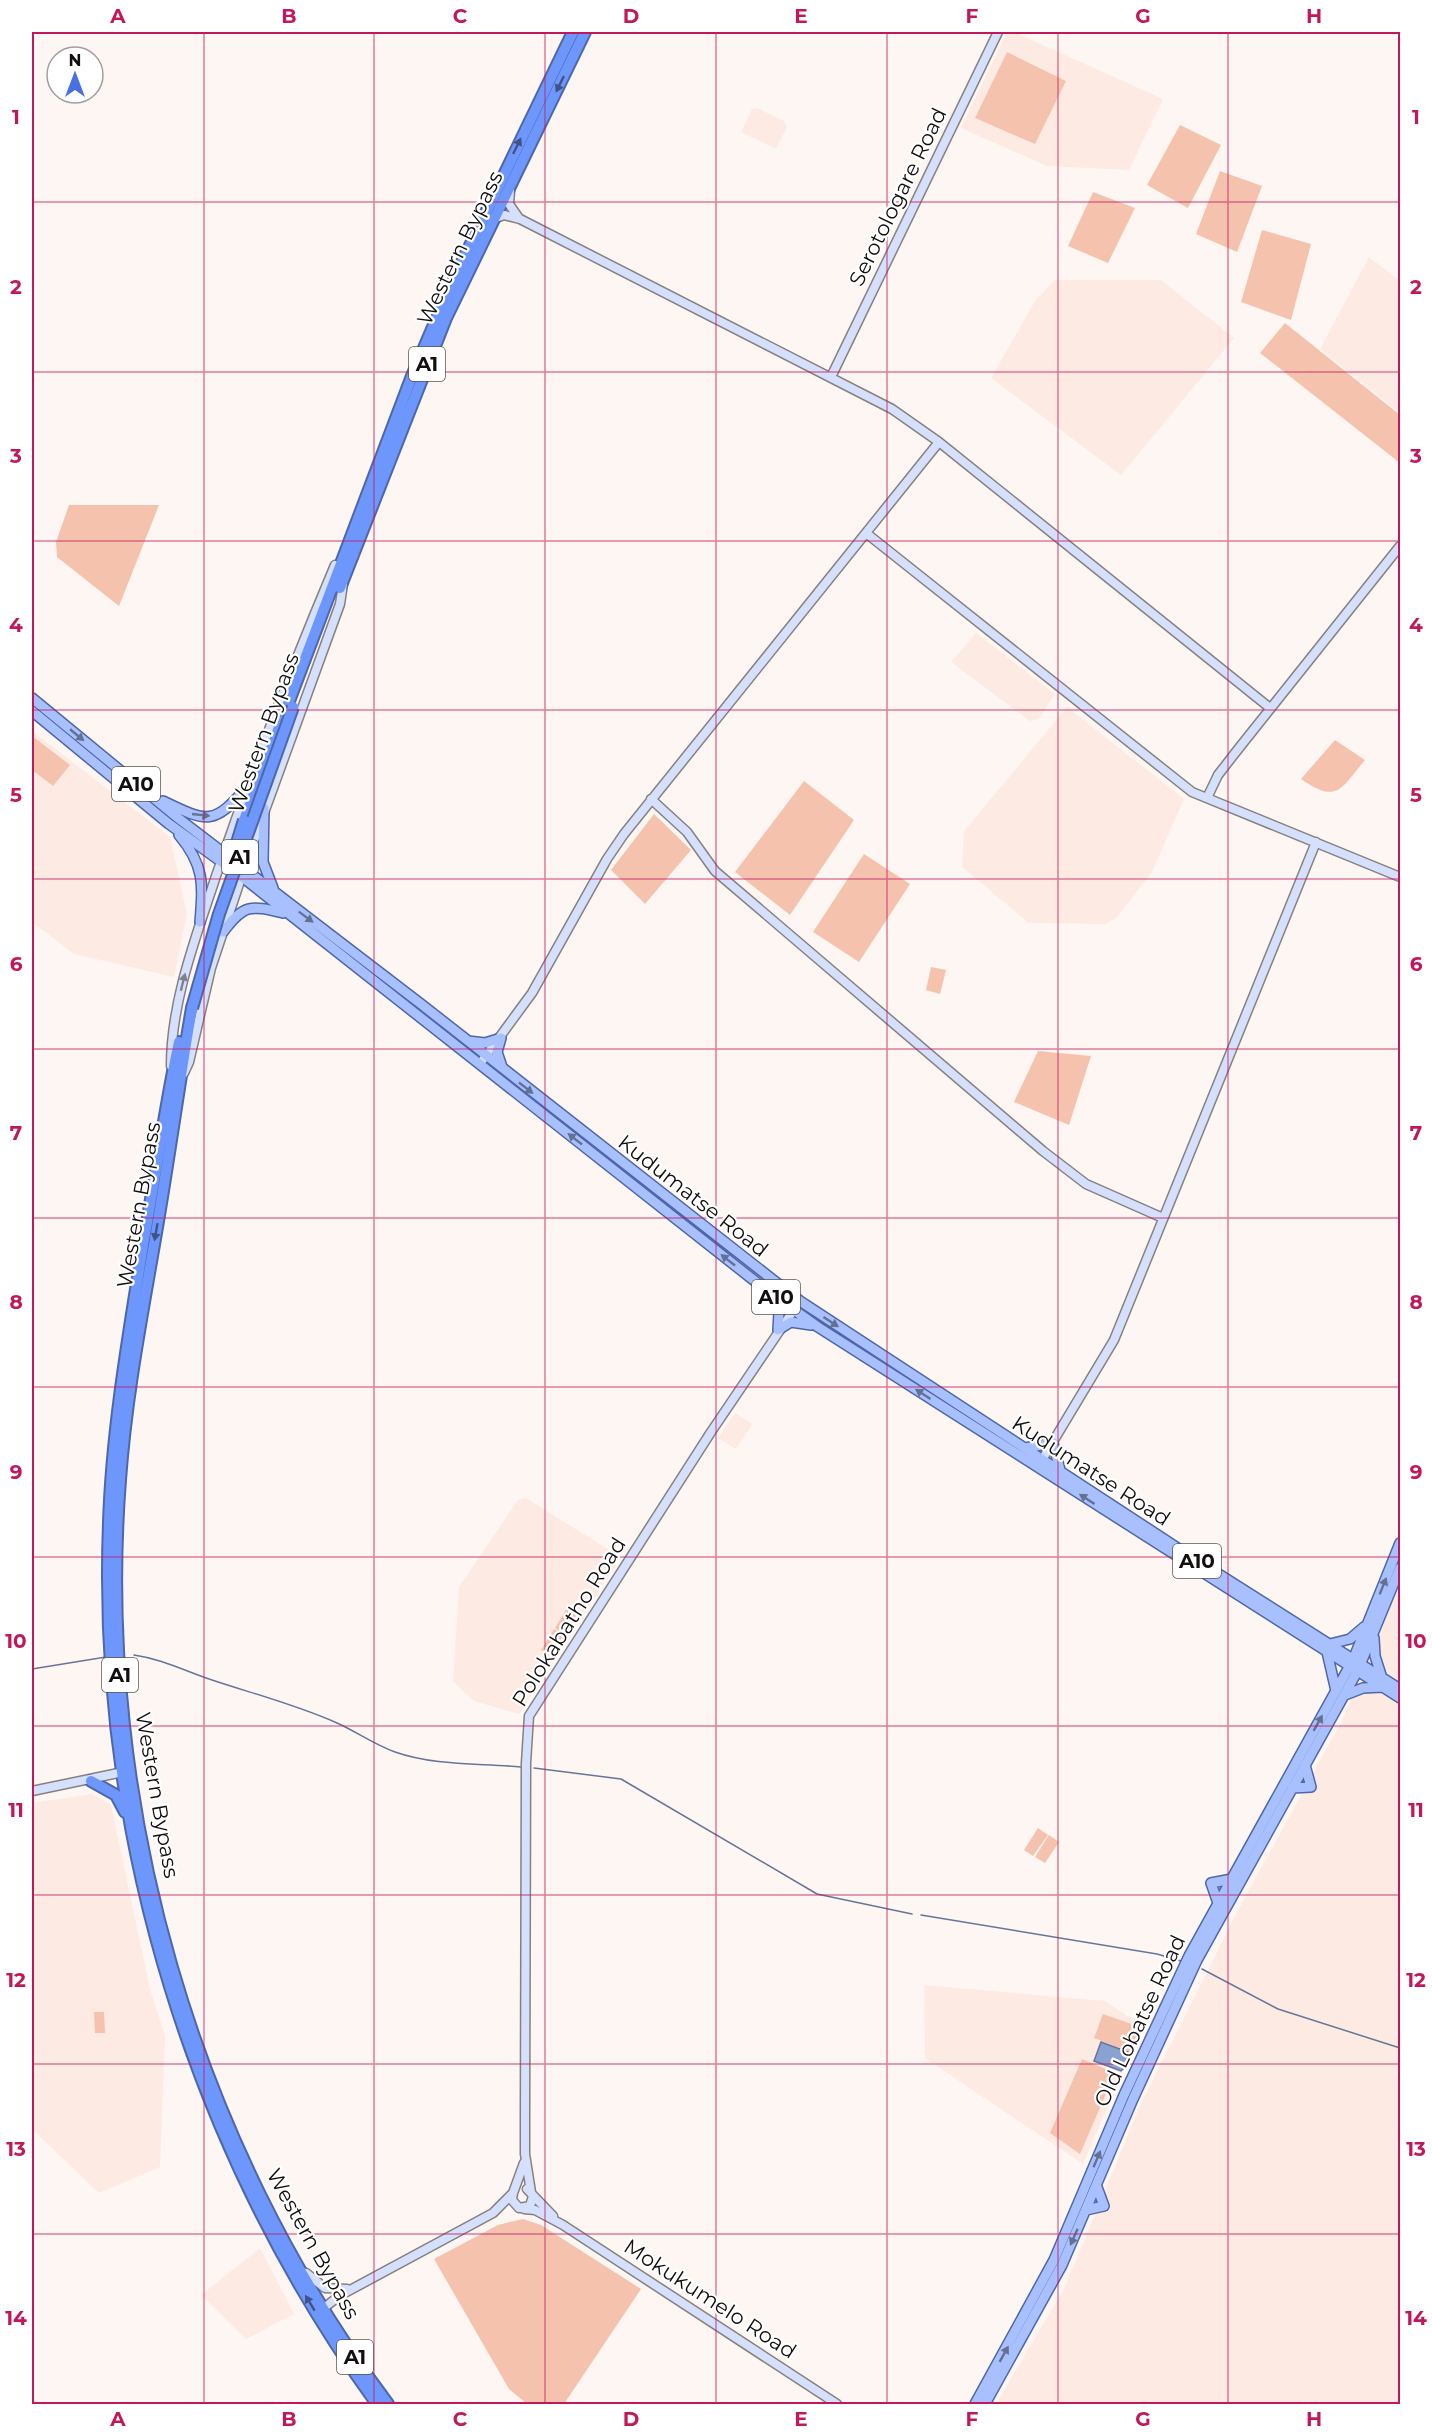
<svg xmlns="http://www.w3.org/2000/svg" width="1432" height="2436" font-family="Montserrat,sans-serif">
<rect width="100%" height="100%" fill="#fef6f2"/>
<!-- built -->
<path fill="#fdebe3" d="M1007 32H1014L1163 99 1129 170 1047 166 961 128Z
M757 108 784 121 787 127 776 149 741 132 752 109Z
M1369 257 1400 281V413L1320 349Z
M1055 280H1161L1234 338 1121 475 991 378 1035 301Z
M976 633 1055 694 1039 719 1030 721 951 662Z
M1067 707 1184 799 1152 872 1117 917 1106 924 1029 923 962 867 964 831Z
M32 731 170 837 187 914 174 977 74 954 32 922Z
M735 1413 753 1424 736 1449 718 1438Z
M526 1498 614 1553 616 1565 519 1714 474 1701 453 1681 459 1587 518 1500Z
M1400 1583V2404H996L1064 2289 1140 2106 1236 1914 1343 1719Z
M92 1794 111 1805 150 1989 165 2036 160 2167 99 2193 32 2129V1803Z
M924 1985 1105 2001 1142 2026 1083 2164 925 2058Z
M260 2248 294 2314 246 2339 201 2295Z"/>
<!-- green -->
<path fill="#f5c3ad" d="M1007 52 1066 81 1035 144 975 118Z
M1180 125 1221 145 1188 208 1147 185Z
M1220 171 1262 186 1237 252 1196 234Z
M1093 192 1135 208 1108 263 1068 246Z
M1262 230 1311 244 1291 320 1241 302Z
M1285 323 1400 415V463L1260 353Z
M69 505H159L119 606 57 557 56 542Z
M32 736 70 765 53 786 32 770Z
M1335 740 1365 760C1341 788 1338 805 1301 779Z
M804 781 854 820 790 915 735 872Z
M654 814 691 850 645 904 611 870Z
M864 854 910 884 859 962 813 932Z
M931 967 946 970 940 994 926 990Z
M1038 1051 1091 1056 1069 1125 1014 1102Z
M568 1606 578 1612 565 1634 555 1628Z
M554 1629 564 1634 551 1656 541 1650Z
M1038 1828 1048 1835 1033 1856 1024 1850Z
M1049 1835 1059 1842 1045 1863 1035 1857Z
M94 2012H104L105 2033H95Z
M1103 2014 1140 2027 1131 2052 1094 2038Z
M1082 2059 1115 2073 1080 2154 1050 2133Z
M523 2219 541 2225 641 2289 564 2404H527L509 2389 434 2259 498 2225Z"/>
<!-- water -->
<path fill="#8aa1d4" stroke="#667599" stroke-width="1.5" d="M1101 2042 1128 2052 1124 2068 1121 2071 1094 2061Z"/>
<g fill="none" stroke-linecap="round" stroke-linejoin="round">
<!-- stream -->
<path stroke="#667599" stroke-width="1.5" d="M134 1655C162 1659 185 1671 212 1680 254 1694 297 1705 337 1723 357 1732 375 1745 395 1752 435 1766 479 1763 521 1767
M32 1669 106 1657
M534 1768 621 1779 817 1894 912 1914
M921 1915 1157 1954 1181 1961
M1202 1969 1278 2009 1400 2048"/>
<defs>
<path id="secondary" d="M510 191 509 204 518 217
M493 219 504 215 520 219 892 409 939 442 1270 708
M831 377 998 32
M866 533 1192 792 1400 877
M1207 798 1218 775 1239 748 1400 546
M651 799 687 832 715 871 1043 1151 1086 1184 1163 1218
M482 1061 532 993 607 859 624 834 939 442
M171 1066C171 1001 196 937 216 876 252 771 292 667 335 565
M184 1073 189 1062 211 968 248 857 340 604 343 584
M1039 1465 1114 1340 1316 842
M32 1791 128 1771
M527 2189 553 2216
M531 2192 525 2154V2119L526 1763 529 1716 711 1432 797 1305
M513 2193 512 2200 519 2208 530 2206 533 2196
M524 2209 535 2210 563 2225 837 2404
M306 2273 325 2288 347 2289
M324 2308 339 2296 493 2213 513 2193 524 2163"/>
<path id="primary" d="M32 698 178 818 421 1004 800 1301 1176 1547 1400 1689
M32 711 169 824 241 876 770 1293 818 1327 1400 1698
M163 801C208 823 214 825 247 787
M264 808 263 862 273 888
M179 835C205 866 203 885 200 922
M223 932C244 904 250 905 283 913
M501 1038 497 1052 502 1067
M468 1041 485 1043 501 1038
M772 1296 779 1312 778 1330
M778 1330 791 1322 811 1325
M1025 1448 1053 1443 1060 1470
M1374 1638 1375 1656 1382 1678
M1330 1644 1350 1639 1364 1627
M1327 1652 1336 1691
M1345 1695 1363 1688 1383 1687
M1292 1788 1311 1787 1305 1765
M1218 1903 1211 1883 1232 1879
M1086 2210 1104 2206 1097 2187
M975 2404 1054 2260 1124 2095 1189 1956 1353 1660 1400 1543
M985 2404 1062 2265 1133 2099 1197 1960 1358 1670 1400 1568"/>
<path id="highway" d="M340 588 446 318 585 32
M244 820 412 376 451 285 573 32
M192 1008C179 1083 169 1158 156 1233 142 1315 126 1396 120 1480 95 1804 193 2144 388 2404
M179 1042C165 1107 156 1174 144 1239 129 1334 112 1428 109 1523 97 1836 194 2151 377 2404
M91 1781 116 1795 125 1812"/>
</defs>
<!-- secondary casing -->
<use href="#secondary" stroke="#88807c" stroke-width="11"/>
<!-- primary casing -->
<use href="#primary" stroke="#4e67a9" stroke-width="12"/>
<!-- highway casing -->
<use href="#highway" stroke="#4e67a9" stroke-width="14"/>
<!-- secondary -->
<use href="#secondary" stroke="#d4e0fe" stroke-width="8"/>
<!-- primary -->
<use href="#primary" stroke="#a8c1fe" stroke-width="9"/>
<!-- highway -->
<use href="#highway" stroke="#6e97fd" stroke-width="10"/>
<defs>
<path id="highway-bridge" d="M232 859 244 820
M192 1008 219 914 293 707"/>
</defs>
<!-- highway-bridge casing -->
<use href="#highway-bridge" stroke="#4e67a9" stroke-width="14" stroke-linecap="butt"/>
<!-- highway-bridge -->
<use href="#highway-bridge" stroke="#6e97fd" stroke-width="10"/>
</g>
<!-- one-way arrows -->
<defs><path id="oneway-solid" d="M-6-.8H1V-3.2L6.5 0L1 3.2V.8H-6Z" transform="scale(1.5)"/></defs>
<g fill="#405386">
<use href="#oneway-solid" transform="translate(560 84) rotate(116)"/>
<use href="#oneway-solid" transform="translate(517 146) rotate(-64)"/>
<use href="#oneway-solid" transform="translate(156 1232) rotate(100)"/>
<use href="#oneway-solid" transform="translate(310 2303) rotate(-121)"/>
</g>
<g fill="#647192">
<use href="#oneway-solid" transform="translate(77 735) rotate(40)"/>
<use href="#oneway-solid" transform="translate(201 815) rotate(6)"/>
<use href="#oneway-solid" transform="translate(306 917) rotate(37)"/>
<use href="#oneway-solid" transform="translate(526 1088) rotate(38)"/>
<use href="#oneway-solid" transform="translate(575 1139) rotate(-142)"/>
<use href="#oneway-solid" transform="translate(728 1260) rotate(-142)"/>
<use href="#oneway-solid" transform="translate(831 1322) rotate(33)"/>
<use href="#oneway-solid" transform="translate(923 1394) rotate(-147)"/>
<use href="#oneway-solid" transform="translate(1087 1499) rotate(-147)"/>
<use href="#oneway-solid" transform="translate(1383 1586) rotate(-68)"/>
<use href="#oneway-solid" transform="translate(1318 1723) rotate(-61)"/>
<use href="#oneway-solid" transform="translate(1097 2159) rotate(-67)"/>
<use href="#oneway-solid" transform="translate(1074 2237) rotate(114)"/>
<use href="#oneway-solid" transform="translate(1004 2354) rotate(-61)"/>
</g>
<use fill="#7d8292" href="#oneway-solid" transform="translate(183 982) rotate(-76)"/>
<!-- grid -->
<path fill="none" stroke="#c2185b" stroke-width="1.5" stroke-opacity="0.55" d="M204 32V2404M374 32V2404M545 32V2404M716 32V2404M887 32V2404M1058 32V2404M1228 32V2404M32 202H1400M32 372H1400M32 541H1400M32 710H1400M32 879H1400M32 1049H1400M32 1218H1400M32 1387H1400M32 1557H1400M32 1726H1400M32 1895H1400M32 2064H1400M32 2234H1400"/>
<g text-anchor="middle" stroke-width="4.5" stroke-linejoin="round" paint-order="stroke">
<!-- shield labels -->
<g fill="#fff" stroke="#595756" stroke-width="1.5">
<rect x="409" y="347" width="36" height="34" rx="4.5"/>
<rect x="112" y="767" width="48" height="34" rx="4.5"/>
<rect x="222" y="840" width="36" height="34" rx="4.5"/>
<rect x="752" y="1280" width="48" height="34" rx="4.5"/>
<rect x="1173" y="1544" width="48" height="34" rx="4.5"/>
<rect x="102" y="1658" width="36" height="34" rx="4.5"/>
<rect x="337" y="2340" width="36" height="34" rx="4.5"/>
</g>
<g font-size="20" font-weight="bold" fill="#120f0e">
<text x="427" y="371">A1</text>
<text x="136" y="791">A10</text>
<text x="240" y="864">A1</text>
<text x="776" y="1304">A10</text>
<text x="1197" y="1568">A10</text>
<text x="120" y="1682">A1</text>
<text x="355" y="2364">A1</text>
</g>
<!-- street labels -->
<g font-size="21" fill="#120f0e" stroke="#fff">
<text transform="translate(898 197) rotate(-64)" y="7">Serotologare Road</text>
<text transform="translate(460 248) rotate(-64)" y="7">Western Bypass</text>
<text transform="translate(264 733) rotate(-70)" y="7">Western Bypass</text>
<text transform="translate(693 1196) rotate(38)" y="7">Kudumatse Road</text>
<text transform="translate(139 1205) rotate(-80)" y="7">Western Bypass</text>
<text transform="translate(1091 1471) rotate(33)" y="7">Kudumatse Road</text>
<text transform="translate(569 1622) rotate(-58)" y="7">Polokabatho Road</text>
<text transform="translate(157 1795) rotate(80)" y="7">Western Bypass</text>
<text transform="translate(1140 2021) rotate(-65)" y="7">Old Lobatse Road</text>
<text transform="translate(313 2244) rotate(61)" y="7">Western Bypass</text>
<text transform="translate(710 2299) rotate(33)" y="7">Mokukumelo Road</text>
</g>
</g>
<!-- border -->
<rect width="1432" height="2436" fill="none" stroke="#ffffff" stroke-width="66"/>
<!-- north arrow -->
<g transform="translate(75 75)"><circle r="28" fill="#ffffff" stroke="#a09f9f" stroke-width="1.5"/>
<path d="M0-4.5L10 22L0 15L-10 22Z" fill="#4870e2"/>
<text y="-9" font-size="16" font-weight="bold" text-anchor="middle" fill="#120f0e">N</text>
</g>
<rect x="33" y="33" width="1366" height="2370" fill="none" stroke="#c2185b" stroke-width="2"/>
<g font-size="20" text-anchor="middle" font-weight="bold" fill="#c2185b">
<text x="118" y="23">A</text>
<text x="289" y="23">B</text>
<text x="460" y="23">C</text>
<text x="631" y="23">D</text>
<text x="801" y="23">E</text>
<text x="972" y="23">F</text>
<text x="1143" y="23">G</text>
<text x="1314" y="23">H</text>
<text x="16" y="124">1</text>
<text x="1416" y="124">1</text>
<text x="16" y="294">2</text>
<text x="1416" y="294">2</text>
<text x="16" y="463">3</text>
<text x="1416" y="463">3</text>
<text x="16" y="632">4</text>
<text x="1416" y="632">4</text>
<text x="16" y="802">5</text>
<text x="1416" y="802">5</text>
<text x="16" y="971">6</text>
<text x="1416" y="971">6</text>
<text x="16" y="1140">7</text>
<text x="1416" y="1140">7</text>
<text x="16" y="1309">8</text>
<text x="1416" y="1309">8</text>
<text x="16" y="1479">9</text>
<text x="1416" y="1479">9</text>
<text x="16" y="1648">10</text>
<text x="1416" y="1648">10</text>
<text x="16" y="1817">11</text>
<text x="1416" y="1817">11</text>
<text x="16" y="1987">12</text>
<text x="1416" y="1987">12</text>
<text x="16" y="2156">13</text>
<text x="1416" y="2156">13</text>
<text x="16" y="2325">14</text>
<text x="1416" y="2325">14</text>
<text x="118" y="2426">A</text>
<text x="289" y="2426">B</text>
<text x="460" y="2426">C</text>
<text x="631" y="2426">D</text>
<text x="801" y="2426">E</text>
<text x="972" y="2426">F</text>
<text x="1143" y="2426">G</text>
<text x="1314" y="2426">H</text>
</g>
</svg>
